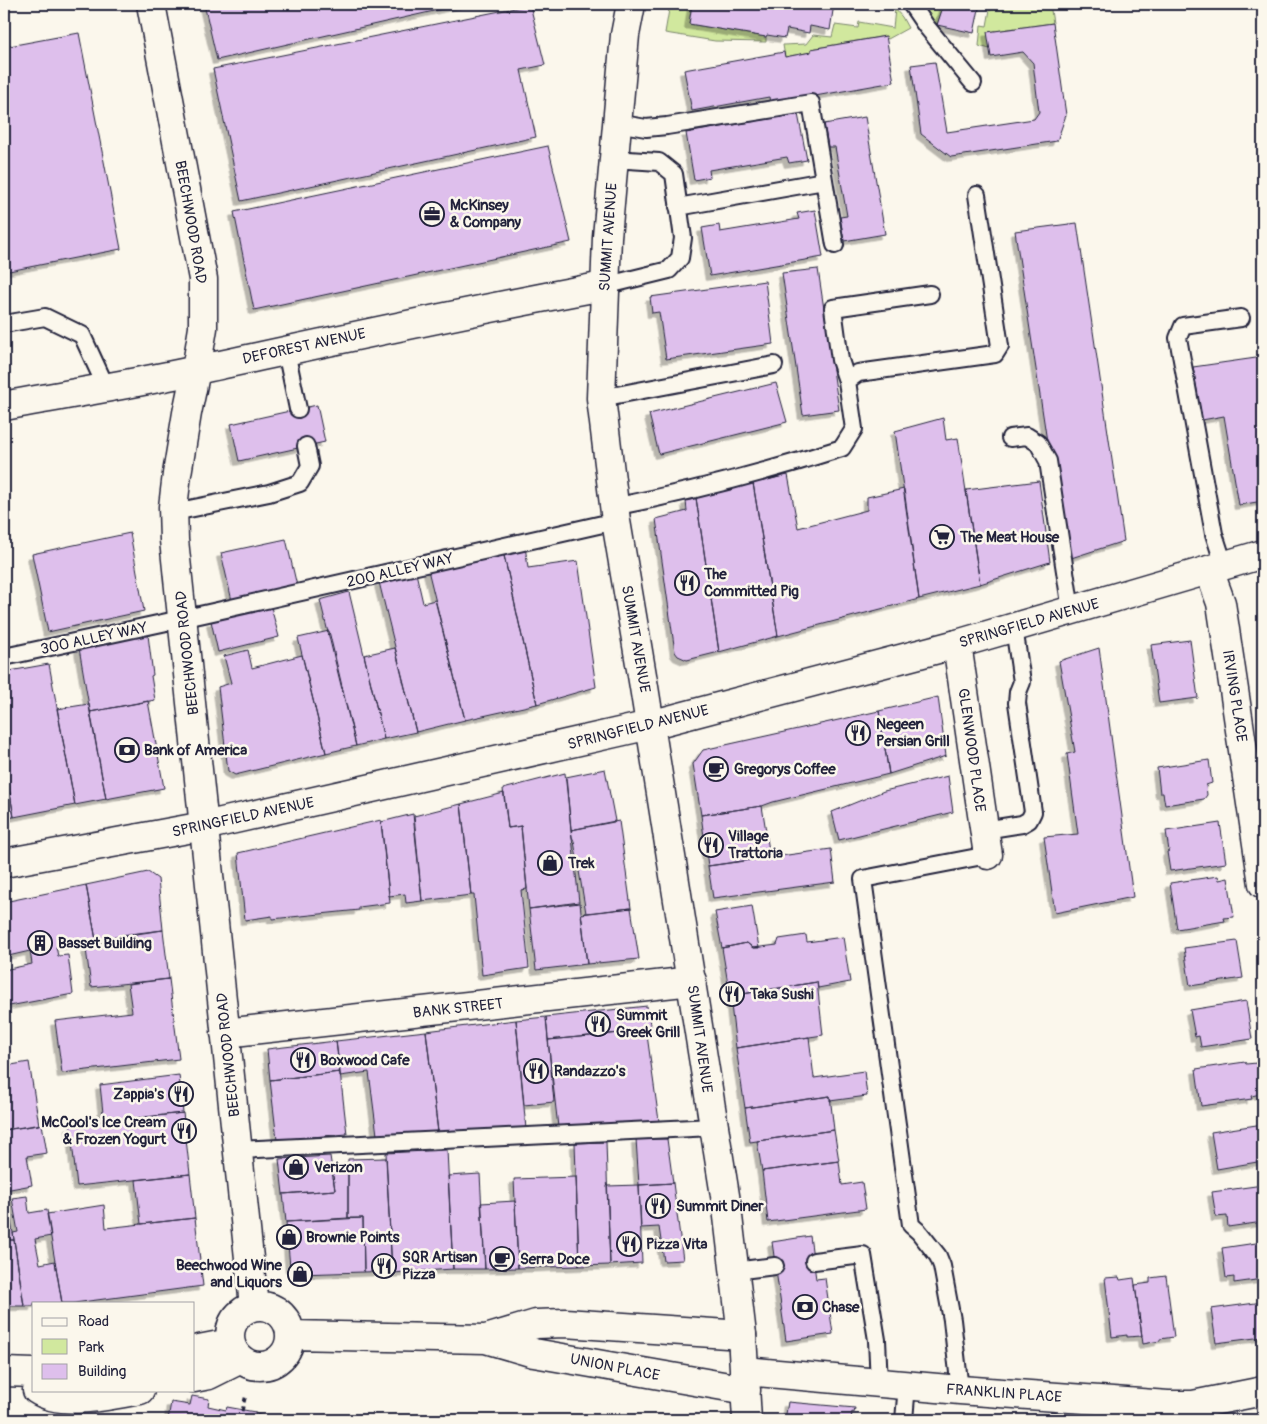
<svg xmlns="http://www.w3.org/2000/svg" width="1267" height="1424" font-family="Pangolin,sans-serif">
<defs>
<filter id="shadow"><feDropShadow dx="-4.5" dy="4.5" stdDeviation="0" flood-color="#0004"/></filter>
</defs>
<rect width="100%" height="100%" fill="#fbf7ec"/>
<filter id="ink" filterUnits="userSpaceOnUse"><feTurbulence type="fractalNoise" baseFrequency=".02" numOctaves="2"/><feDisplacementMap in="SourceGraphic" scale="10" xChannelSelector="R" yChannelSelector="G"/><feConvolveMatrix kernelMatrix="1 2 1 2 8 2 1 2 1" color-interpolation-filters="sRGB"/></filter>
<g filter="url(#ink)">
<!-- green -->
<path fill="#d1e89e" stroke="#7a856c" d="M670 4H692L689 24 766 37V42L715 41 665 33Z
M926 4H944L937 25 927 13Z
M991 4H1050L1053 23 988 32 990 49 979 46 981 25 987 26Z
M895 9 902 17 908 28 888 39 885 36 811 49V52L785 57 783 45 806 44 813 35 832 37 835 25 858 28 859 22 893 28Z"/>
<!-- building -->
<path fill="#debfec" stroke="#22223b" filter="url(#shadow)" d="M204 4H465L217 60Z
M692 4H834L830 30 810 26 809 33 787 29 785 38 767 35 766 37 689 24Z
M944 4H980L974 33 937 25Z
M530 5 545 65 521 70 536 137 241 201 213 69Z
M1053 23 1066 115 1057 141 951 157 921 134 911 65 935 62 947 132 1034 119 1039 112 1033 63 1023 52 991 57 987 32Z
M79 33 121 249 4 272V47Z
M886 36 894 82 770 104 769 97 692 111 684 70 784 52 785 57 811 52V49Z
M798 114 807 160 789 163 787 157 709 170 710 177 694 180 686 133Z
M865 117 885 234 844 241 840 217 847 216 835 147H828L824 124Z
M548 146 571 242 254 310 234 212Z
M815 210 823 257 710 276 702 228 719 225 720 232 799 219 797 213Z
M1077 223 1124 541 1065 560 1015 231Z
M818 269 839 410 803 415 782 273Z
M765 281 773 344 666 359 659 312 652 313 650 297Z
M1263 357V501L1239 505 1224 416 1202 420 1193 367Z
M776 383 787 422 659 454 649 414Z
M317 405 325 442 239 461 231 424Z
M943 418 946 440 958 438 980 584 919 599 895 431Z
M788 475 798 528 867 510V497L904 489 919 599 778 636 753 483Z
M1039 481 1050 562 980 584 966 490Z
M753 483 778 636 719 652 696 498Z
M696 498 719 652 687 660 678 656 675 652 656 519 687 511 686 501Z
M130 533 144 611 48 632 32 554Z
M286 539 297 586 232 601 221 553Z
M525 546 528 568 578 561 596 687 537 704 503 551Z
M503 551 537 704 465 720 428 570Z
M416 573 423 603 435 600 465 720 416 732 379 582Z
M349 592 384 739 356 746 320 600Z
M271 607 279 637 218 652 211 621Z
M329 631 356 746 326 753 298 638Z
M148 635 153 675 151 676 155 700 90 712 79 648Z
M1190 640 1198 698 1159 703 1151 645Z
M395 648 416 732 384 739 364 655Z
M1099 648 1133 897 1055 913 1044 837 1078 834 1067 754 1075 752 1059 661Z
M248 650 252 668 302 655 326 753 235 775 228 771 218 687 231 683 224 656Z
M49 664 75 805 14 817 4 759V672Z
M938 697 946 756 889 774 879 711Z
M148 701 164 788 106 799 90 712Z
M89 704 106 799 75 805 57 709Z
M879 711 889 774 773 802 762 806 701 815 693 764 703 750Z
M4 759 14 817 4 818Z
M1209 760 1212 783 1206 785 1207 795 1204 799 1165 805 1163 793H1160L1157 768Z
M605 769 615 821 571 830 566 777Z
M565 773 579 902 529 909 521 826 508 828 503 789Z
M948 776 953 812 839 840 832 812 884 791Z
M504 793 508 828 521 826 527 889 521 890 529 968 482 975 474 895H471L461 804Z
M461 804 471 895 422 901 414 816Z
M762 806 770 857 708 866 701 815Z
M413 814 422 901 406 903 405 894 389 896 381 822Z
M381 820 390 903 359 907V910L272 919V916L245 920 238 853Z
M619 821 631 908 586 913 574 841 572 837 571 830Z
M1220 823 1226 863 1170 871 1167 852 1169 851 1166 831Z
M831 849 835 882 713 898 708 866Z
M148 872 158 879 163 930 96 940 86 885Z
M1218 876 1219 880 1228 878 1234 917 1224 918 1225 921 1177 929 1170 883Z
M86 885 96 940 56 947 58 956 68 955 73 994 4 1007V970L32 964 30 951 4 957V902Z
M580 903 587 964 536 970 529 909Z
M752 906 759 948H753L747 943 722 948 715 912Z
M631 908 639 959 587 964 581 914Z
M163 930 169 979 91 987 86 949 122 943 121 935Z
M806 935 807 942 843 937 850 982 818 988 817 982 730 996 722 948 747 943 753 948 777 945 779 939Z
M1237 941 1243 978 1190 986 1184 948Z
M169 979 179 1059 62 1073 55 1021 132 1012 128 984Z
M817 982 823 1035 736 1048 730 996Z
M1246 1001 1252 1039 1201 1047 1199 1036 1195 1037 1190 1010Z
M647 1006 651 1030 548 1040 546 1017Z
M546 1017 554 1102 524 1105 516 1020Z
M516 1020 526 1129 438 1132 426 1031Z
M4 1023 11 1065 29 1062 39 1125 4 1130Z
M651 1030V1035H647L659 1121 558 1127 548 1040Z
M426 1031 438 1132 377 1135 369 1072 340 1076 336 1041Z
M809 1037 814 1078 864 1071 867 1096 830 1101V1096L745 1108 736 1048Z
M336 1041 340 1072 270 1080 267 1049Z
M1245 1062 1246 1064 1257 1063 1261 1094 1251 1096 1252 1099 1201 1106 1196 1069Z
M340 1072 347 1134 277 1140 270 1080Z
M179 1075 183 1113 104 1122 100 1085Z
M830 1096 834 1130 750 1142 745 1108Z
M183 1113 190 1174 77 1186 70 1125Z
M42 1124 47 1153 27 1156 32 1185 5 1190 4 1130Z
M1263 1124V1161L1217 1169 1211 1132Z
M834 1130 839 1161 762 1171 757 1141Z
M636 1139H667L673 1183 639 1185Z
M606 1142 610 1265 579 1266 575 1143Z
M447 1150 453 1269 392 1273 386 1153Z
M330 1156 335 1190 283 1194 279 1159Z
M386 1158 392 1271 364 1272 363 1218H348V1159Z
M839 1161 842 1185 862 1182 866 1209 768 1222 762 1171Z
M348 1169V1218L286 1222 283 1194 335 1190 332 1170Z
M190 1174 195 1218 141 1224 136 1180Z
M480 1174 485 1269H453L448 1176Z
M576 1177 579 1266 518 1268 514 1179Z
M673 1183 683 1260 664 1261 659 1227 641 1228 639 1185Z
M4 1185 13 1233 14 1240H4Z
M639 1185 642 1263 610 1265 607 1186Z
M1263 1185V1222L1228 1227 1227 1216 1216 1217 1212 1192Z
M27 1196 29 1213 47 1210 51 1236 35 1239 40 1264 55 1261 62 1303H34V1306H24L13 1233 18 1232 12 1198Z
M515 1201 518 1268 485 1269 481 1203Z
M104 1205 106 1228 195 1218 203 1286 74 1303H62L47 1214Z
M363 1218 364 1272 298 1274 290 1267 286 1222Z
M810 1236 816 1279 825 1278 833 1334 786 1341 772 1242Z
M4 1240H14L24 1306H4Z
M1263 1242V1279L1234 1283V1277L1226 1278 1222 1248Z
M1166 1276 1174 1337 1160 1339V1341L1143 1344 1135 1285 1150 1283V1278Z
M1119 1277 1120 1280 1134 1278 1142 1336 1127 1337V1335L1112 1337 1105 1278Z
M1263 1302V1337L1216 1343 1211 1309Z
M192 1396 209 1399 208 1406 226 1410 227 1407 255 1412V1414L286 1420H168L171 1402 190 1405Z
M788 1402 855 1408 854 1413 852 1412 851 1420H785Z"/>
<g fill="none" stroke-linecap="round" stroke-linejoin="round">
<defs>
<path id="lane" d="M911 4 926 26 973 83
M617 123 646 128 667 126 811 103 835 245
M678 207 824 181
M604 286 669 270 680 258 683 238 674 174 659 162 613 159
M4 324 45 317 82 335 106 387
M286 351 298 409
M847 381 840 360 833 308 930 294
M601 398 774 365
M1010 438 1027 436 1038 443 1048 461 1071 610
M613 507C690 492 767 472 842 448L854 429 847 381 858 373 995 354 1000 346 977 195
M174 512 269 493 300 483 310 466 306 446
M1224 565 1214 534 1178 338 1183 326 1241 318
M4 657 204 614 616 521
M984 830 1022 824 1029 820 1033 812 1017 703 1018 692 1022 682 1014 627
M239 1150 713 1127
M814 1261 863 1255 877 1340 879 1383
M734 1271 775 1266
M960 1390 952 1320 942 1266 938 1256 919 1232 911 1225 863 879 988 855
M904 1420 907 1385"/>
<path id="street" d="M151 4 203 279V328L196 370 187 413 177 474 173 507 174 540 254 1306
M4 406C68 394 133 384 197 370 332 341 467 311 604 286
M1209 570 1221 603 1263 884
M957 644 988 855
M225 1033 692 981
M230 1336a30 30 0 1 1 60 0a30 30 0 1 1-60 0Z
M290 1335 486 1339 534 1353 746 1390
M486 1339 536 1324 565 1323 742 1335
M194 1350 230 1343
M745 1371 960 1390 1168 1405H1193L1263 1391
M4 1372 34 1373
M194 1378 209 1375 241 1359
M37 1390C62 1407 112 1395 140 1390"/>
<path id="secondary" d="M631 4 625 35 607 237 601 398 616 521 644 687 727 1208 742 1335 747 1420
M4 863 204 826 650 725 957 644 1263 554"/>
</defs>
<!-- lane casing -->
<use href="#lane" stroke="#22223b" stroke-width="20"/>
<!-- street casing -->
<use href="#street" stroke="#22223b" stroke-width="31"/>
<!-- secondary casing -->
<use href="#secondary" stroke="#22223b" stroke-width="31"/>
<!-- path -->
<path stroke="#22223b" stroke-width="3" stroke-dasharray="5 4" stroke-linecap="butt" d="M240 1420 246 1394"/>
<!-- lane -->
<use href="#lane" stroke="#fbf7ec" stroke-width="16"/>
<!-- street -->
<use href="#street" stroke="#fbf7ec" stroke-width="28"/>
<!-- secondary -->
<use href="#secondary" stroke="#fbf7ec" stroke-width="28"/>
</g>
</g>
<!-- icons -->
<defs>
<symbol id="office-ring" viewBox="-11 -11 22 22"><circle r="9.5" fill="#fbf7ec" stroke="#22223b" stroke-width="1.5"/><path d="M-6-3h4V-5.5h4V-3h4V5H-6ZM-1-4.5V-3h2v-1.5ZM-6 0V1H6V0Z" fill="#22223b"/></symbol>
<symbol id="supermarket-ring" viewBox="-11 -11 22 22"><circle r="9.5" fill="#fbf7ec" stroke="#22223b" stroke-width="1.5"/><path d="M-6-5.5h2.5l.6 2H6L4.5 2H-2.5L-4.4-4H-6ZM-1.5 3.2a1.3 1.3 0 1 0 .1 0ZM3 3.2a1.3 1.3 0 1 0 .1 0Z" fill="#22223b"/></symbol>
<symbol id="restaurant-ring" viewBox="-11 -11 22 22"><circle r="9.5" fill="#fbf7ec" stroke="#22223b" stroke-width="1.5"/><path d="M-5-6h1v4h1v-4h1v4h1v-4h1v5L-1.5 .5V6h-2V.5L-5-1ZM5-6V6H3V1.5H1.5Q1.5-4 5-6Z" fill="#22223b"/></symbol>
<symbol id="bank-ring" viewBox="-11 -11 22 22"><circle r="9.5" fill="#fbf7ec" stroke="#22223b" stroke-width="1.5"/><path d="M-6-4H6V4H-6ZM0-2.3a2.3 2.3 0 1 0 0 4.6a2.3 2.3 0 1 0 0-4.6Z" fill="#22223b"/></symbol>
<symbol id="cafe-ring" viewBox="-11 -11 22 22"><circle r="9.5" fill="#fbf7ec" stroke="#22223b" stroke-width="1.5"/><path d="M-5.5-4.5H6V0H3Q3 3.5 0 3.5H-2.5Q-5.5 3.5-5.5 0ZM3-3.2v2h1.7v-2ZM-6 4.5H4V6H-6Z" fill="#22223b"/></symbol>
<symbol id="shop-ring" viewBox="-11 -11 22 22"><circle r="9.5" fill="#fbf7ec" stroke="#22223b" stroke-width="1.5"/><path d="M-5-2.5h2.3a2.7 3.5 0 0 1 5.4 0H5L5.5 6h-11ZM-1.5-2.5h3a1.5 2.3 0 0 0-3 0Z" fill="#22223b"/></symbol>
<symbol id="building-ring" viewBox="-11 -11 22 22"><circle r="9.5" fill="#fbf7ec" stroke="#22223b" stroke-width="1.5"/><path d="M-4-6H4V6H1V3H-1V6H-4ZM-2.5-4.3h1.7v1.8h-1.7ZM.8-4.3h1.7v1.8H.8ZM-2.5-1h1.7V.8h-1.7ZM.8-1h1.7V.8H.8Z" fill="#22223b"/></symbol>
</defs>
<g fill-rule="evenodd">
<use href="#office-ring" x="418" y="200" width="28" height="28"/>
<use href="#supermarket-ring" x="928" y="523" width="28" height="28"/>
<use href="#restaurant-ring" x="673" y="569" width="28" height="28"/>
<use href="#restaurant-ring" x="844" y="719" width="28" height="28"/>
<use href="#bank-ring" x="113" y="736" width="28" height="28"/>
<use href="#cafe-ring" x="702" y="755" width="28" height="28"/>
<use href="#restaurant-ring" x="697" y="831" width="28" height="28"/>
<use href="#shop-ring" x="536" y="849" width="28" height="28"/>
<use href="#building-ring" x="26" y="929" width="28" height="28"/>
<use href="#restaurant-ring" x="718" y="980" width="28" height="28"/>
<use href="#restaurant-ring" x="584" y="1010" width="28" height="28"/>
<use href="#restaurant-ring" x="289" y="1046" width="28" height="28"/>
<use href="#restaurant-ring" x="522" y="1057" width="28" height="28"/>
<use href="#restaurant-ring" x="167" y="1080" width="28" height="28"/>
<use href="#restaurant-ring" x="170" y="1117" width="28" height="28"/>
<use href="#shop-ring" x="282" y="1153" width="28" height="28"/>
<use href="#restaurant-ring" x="644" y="1192" width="28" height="28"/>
<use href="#shop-ring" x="275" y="1223" width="28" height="28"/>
<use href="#restaurant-ring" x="615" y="1230" width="28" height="28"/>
<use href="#cafe-ring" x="488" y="1245" width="28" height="28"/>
<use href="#restaurant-ring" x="370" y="1252" width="28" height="28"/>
<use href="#shop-ring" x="286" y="1260" width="28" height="28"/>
<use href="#bank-ring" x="791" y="1293" width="28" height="28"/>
</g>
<g text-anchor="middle" stroke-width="5" stroke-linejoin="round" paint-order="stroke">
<!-- poi labels -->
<g font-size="15" font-weight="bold" fill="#22223b" stroke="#fbf7ec" text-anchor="start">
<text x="450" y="210">McKinsey<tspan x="450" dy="17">&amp; Company</tspan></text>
<text x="960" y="542">The Meat House</text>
<text x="704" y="579">The<tspan x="704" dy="17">Committed Pig</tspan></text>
<text x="876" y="729">Negeen<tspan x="876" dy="17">Persian Grill</tspan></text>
<text x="144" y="755">Bank of America</text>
<text x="734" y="774">Gregorys Coffee</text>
<text x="728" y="841">Village<tspan x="728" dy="17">Trattoria</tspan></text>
<text x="568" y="868">Trek</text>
<text x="58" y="948">Basset Building</text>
<text x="750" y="999">Taka Sushi</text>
<text x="616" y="1020">Summit<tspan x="616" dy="17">Greek Grill</tspan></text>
<text x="320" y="1065">Boxwood Cafe</text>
<text x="554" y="1076">Randazzo's</text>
<text x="164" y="1099" text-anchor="end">Zappia's</text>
<text x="166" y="1127" text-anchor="end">McCool's Ice Cream<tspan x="166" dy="17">&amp; Frozen Yogurt</tspan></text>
<text x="314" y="1172">Verizon</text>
<text x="676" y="1211">Summit Diner</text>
<text x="306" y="1242">Brownie Points</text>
<text x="646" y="1249">Pizza Vita</text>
<text x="402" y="1262">SQR Artisan<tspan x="402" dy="17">Pizza</tspan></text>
<text x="520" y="1264">Serra Doce</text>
<text x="282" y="1270" text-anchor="end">Beechwood Wine<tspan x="282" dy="17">and Liquors</tspan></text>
<text x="822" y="1312">Chase</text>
</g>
<!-- street labels -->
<g font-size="15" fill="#22223b" stroke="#fbf7ec">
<text transform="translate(191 222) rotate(80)" y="5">BEECHWOOD ROAD</text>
<text transform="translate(608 237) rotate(-86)" y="5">SUMMIT AVENUE</text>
<text transform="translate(304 346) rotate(-12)" y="5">DEFOREST AVENUE</text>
<text transform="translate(400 570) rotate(-13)" y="5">200 ALLEY WAY</text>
<text transform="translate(1029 623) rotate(-16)" y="5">SPRINGFIELD AVENUE</text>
<text transform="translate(94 638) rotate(-12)" y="5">300 ALLEY WAY</text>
<text transform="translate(636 639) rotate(80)" y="5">SUMMIT AVENUE</text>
<text transform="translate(187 653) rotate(-96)" y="5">BEECHWOOD ROAD</text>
<text transform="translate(1235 696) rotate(81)" y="5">IRVING PLACE</text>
<text transform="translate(638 727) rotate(-14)" y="5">SPRINGFIELD AVENUE</text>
<text transform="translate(972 750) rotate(82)" y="5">GLENWOOD PLACE</text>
<text transform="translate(243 817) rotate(-12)" y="5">SPRINGFIELD AVENUE</text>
<text transform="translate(458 1008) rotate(-6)" y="5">BANK STREET</text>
<text transform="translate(700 1039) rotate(82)" y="5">SUMMIT AVENUE</text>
<text transform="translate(228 1055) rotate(-96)" y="5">BEECHWOOD ROAD</text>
<text transform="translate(615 1367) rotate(11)" y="5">UNION PLACE</text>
<text transform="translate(1004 1393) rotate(4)" y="5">FRANKLIN PLACE</text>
</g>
</g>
<!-- margin -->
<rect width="1267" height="1424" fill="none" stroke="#fbf7ec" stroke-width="20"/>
<rect x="10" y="10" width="1247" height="1404" fill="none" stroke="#22223b" stroke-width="2" filter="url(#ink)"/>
<!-- legend -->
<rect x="32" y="1302" width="162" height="90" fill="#fbf7ec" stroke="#a4a2a5"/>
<rect x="42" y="1318" width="25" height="8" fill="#fbf7ec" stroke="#a4a2a5"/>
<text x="78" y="1326" font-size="15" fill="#22223b">Road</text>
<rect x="42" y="1339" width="25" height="15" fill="#d1e89e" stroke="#a4a2a5"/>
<text x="78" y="1352" font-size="15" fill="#22223b">Park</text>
<rect x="42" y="1364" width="25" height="15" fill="#debfec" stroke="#a4a2a5"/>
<text x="78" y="1376" font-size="15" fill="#22223b">Building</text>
</svg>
